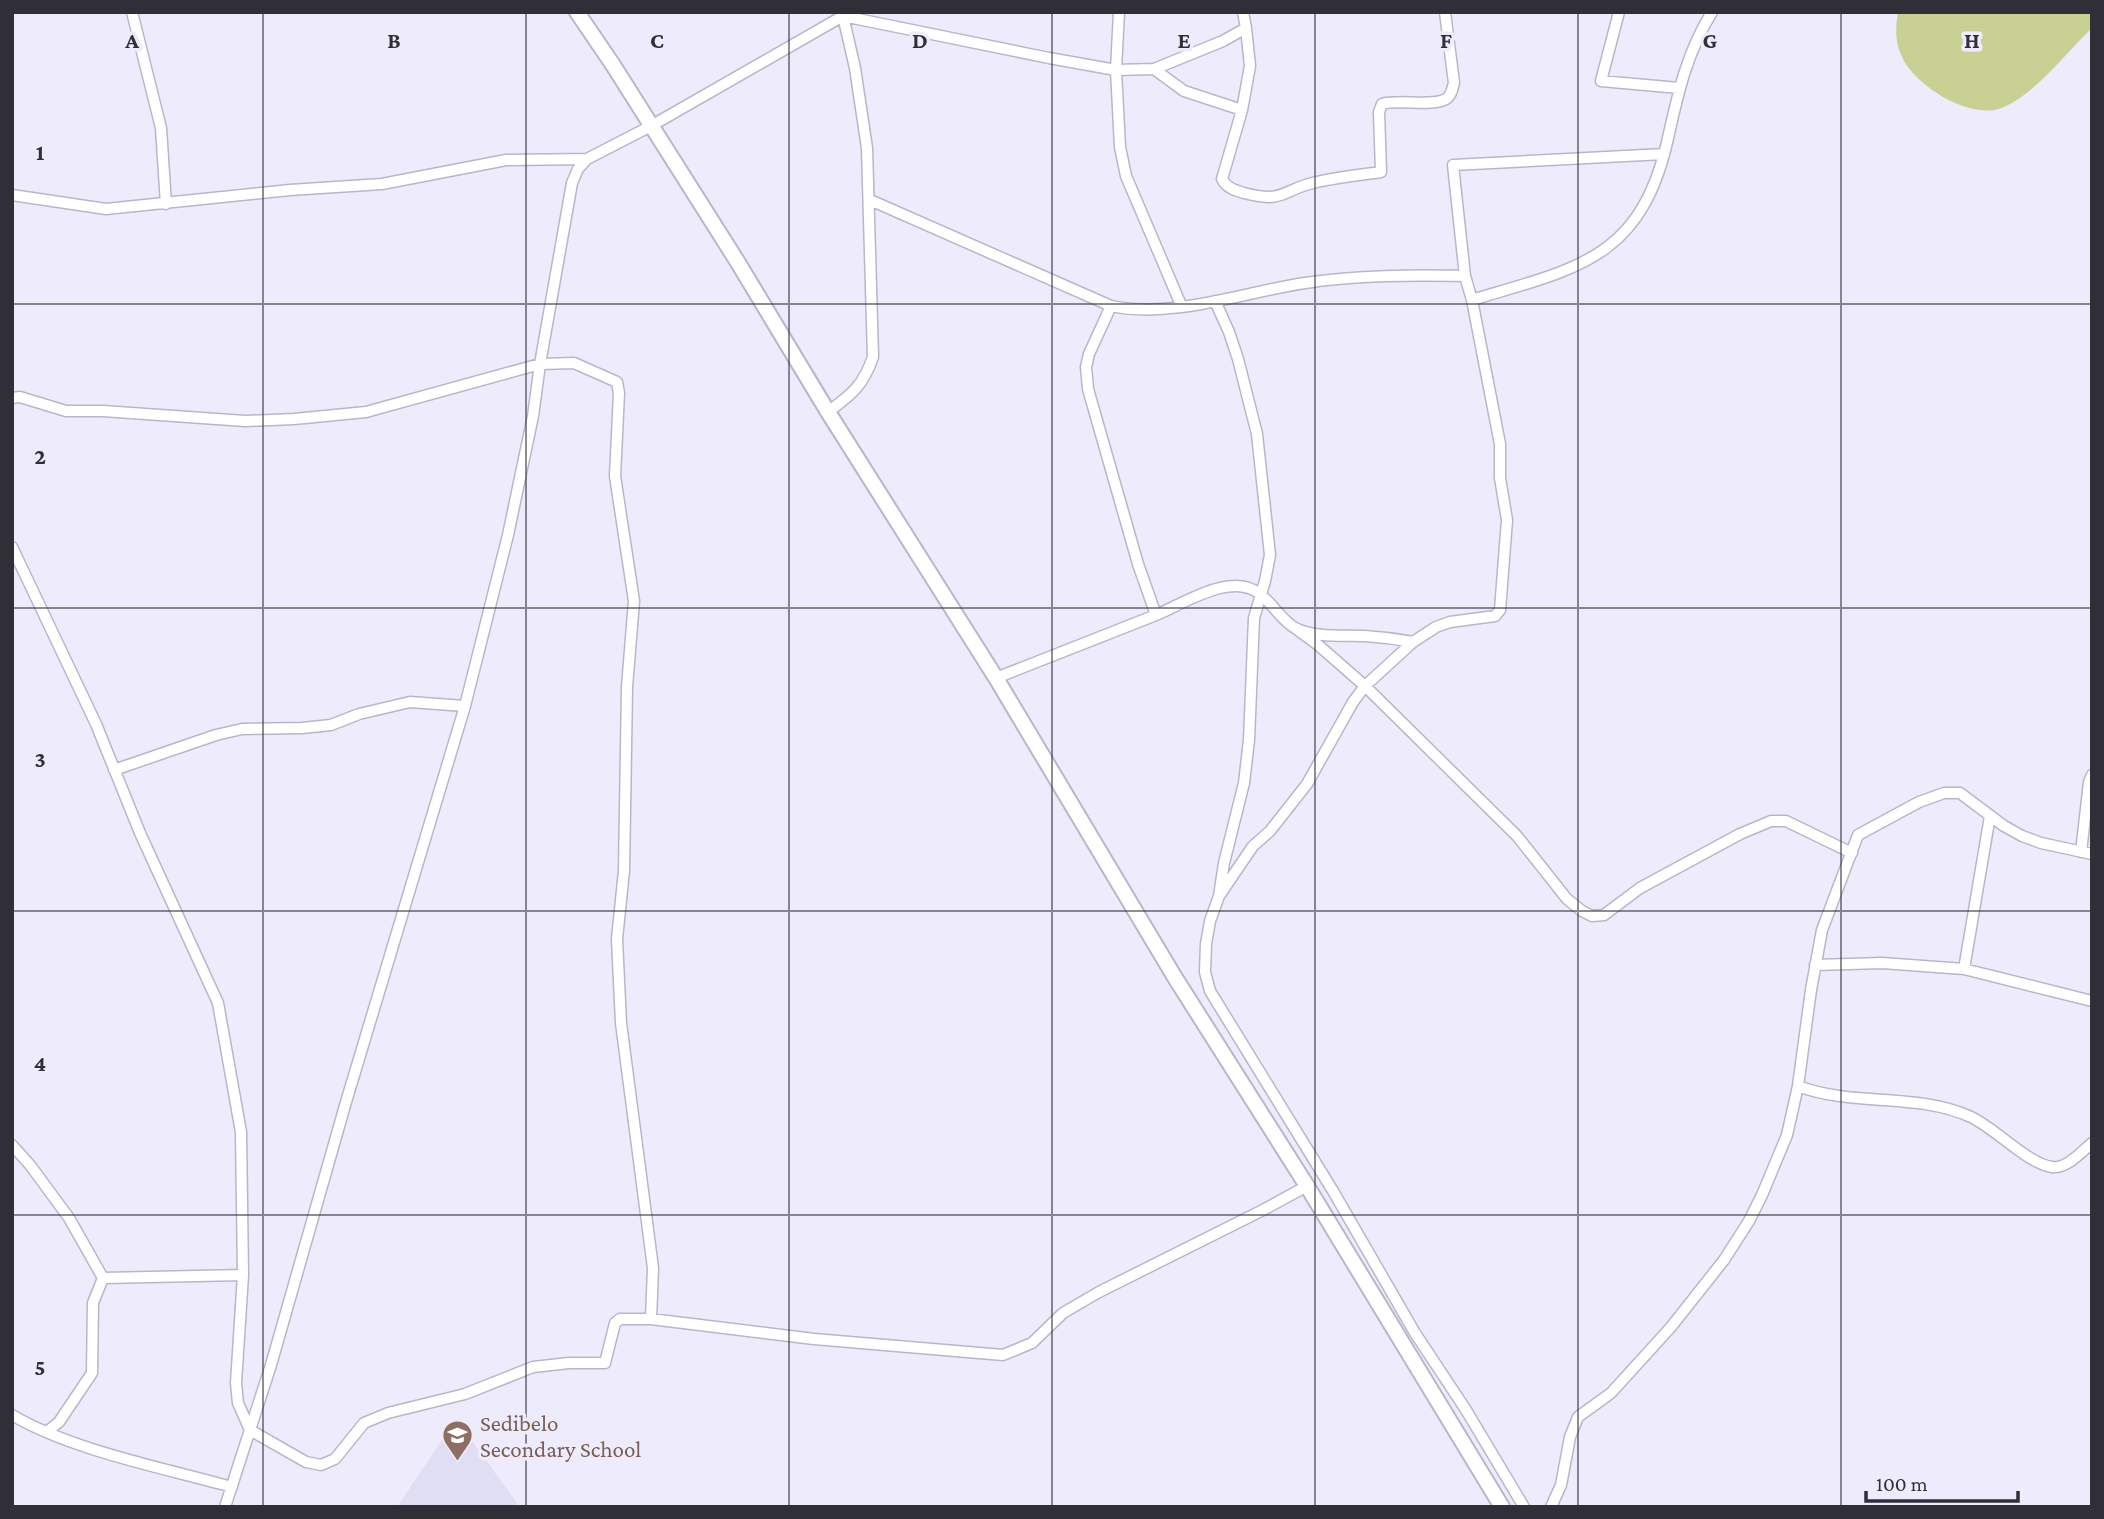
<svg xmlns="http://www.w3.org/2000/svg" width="2104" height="1519" font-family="'Crimson Pro',serif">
<rect width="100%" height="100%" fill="#eeecfc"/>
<!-- built -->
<path fill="#e0def3" d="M456 1419 520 1507H397Z"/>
<!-- green -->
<path fill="#c8d093" d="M1898 12H2092V28C2066 53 2036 93 2004 107 1973 122 1917 87 1903 59 1895 43 1895 30 1898 12Z"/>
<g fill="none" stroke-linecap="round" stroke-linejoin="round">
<defs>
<path id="street" d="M132 12 161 128 166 204
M1119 12 1116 70 1154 69 1223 41 1246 28 1243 12
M1619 12 1601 81 1679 88
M1246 28 1250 66 1242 110 1222 179C1227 188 1234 190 1244 193 1286 204 1282 189 1317 182 1338 177 1360 175 1381 172L1379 112 1382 104C1399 99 1433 107 1446 99 1452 95 1452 89 1454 83L1445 12
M1154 69 1184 91 1242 110
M12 195 106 209 290 190 382 184 506 160 587 159
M870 200 1111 306
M1465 276 1453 165 1664 154
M1215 301 1229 332 1238 359 1257 434 1270 555 1265 581 1254 618 1249 740 1244 783 1224 863 1219 896 1210 921 1206 944 1205 972 1210 991 1333 1191 1415 1333 1466 1410 1524 1507
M12 398 20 397 66 411H103L245 421 294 419 366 412 540 364 574 363 617 382 619 393 615 476 634 601 627 687 624 871 617 939 621 1023 653 1268 651 1319H620L615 1323 605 1363H569L533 1367 465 1394 388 1413 364 1423 335 1459 321 1465 306 1462 250 1430 238 1403 236 1383 243 1275 241 1132 218 1003 140 833 96 724 12 547
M828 412C852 394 863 386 873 357L867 148 855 68 843 16
M1156 615C1185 603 1232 571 1260 594 1273 604 1281 620 1295 628 1315 638 1343 635 1365 636 1381 637 1397 639 1413 642
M1295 628 1317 644 1365 686 1517 836 1567 899 1582 911 1592 916 1604 915 1640 888 1740 834 1771 821H1786L1852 853
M996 678 1156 615 1138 564 1088 389 1086 367 1089 354 1111 306C1172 319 1244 292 1305 283 1358 275 1412 275 1465 276L1472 300C1577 268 1641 260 1668 138 1678 93 1687 52 1712 12
M114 770 216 735 242 729 302 728 331 725 359 714 410 702 465 706
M2081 852 2089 782 2092 775
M1219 896 1253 846 1270 831 1307 784 1353 702 1365 686 1413 642 1436 627 1450 622 1495 616 1500 610 1507 520 1500 478V444L1472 300
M1815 965 1882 963 1964 969 2092 1001
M1964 969 1990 816
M1798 1086C1853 1107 1916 1092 1971 1117 1995 1128 2028 1164 2052 1167 2067 1169 2081 1152 2092 1143
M12 1145 30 1165 69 1218 103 1278 93 1303 92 1373 59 1422 48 1431
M103 1278 243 1275
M651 1319 814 1339 1003 1355 1032 1343 1063 1313 1099 1292 1263 1210 1307 1186
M12 1415C71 1450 164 1468 232 1487
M225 1507 271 1365 346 1102 465 706 508 535 533 416 540 364 572 183 578 169 587 159 651 126 843 16 1049 58 1116 70 1120 147 1126 176 1181 305
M1551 1507 1561 1485 1570 1437 1578 1417 1611 1393 1671 1327 1724 1260 1749 1221 1762 1195 1787 1135 1798 1086 1811 990 1822 930 1858 835 1919 802 1944 793H1960L2004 826 2022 836 2041 843 2092 854"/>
<path id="secondary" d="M577 12 613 65 737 261 828 412 996 678 1174 976 1307 1186 1502 1507"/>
</defs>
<!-- street casing -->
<use href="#street" stroke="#b8b6c9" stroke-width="13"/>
<!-- secondary casing -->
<use href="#secondary" stroke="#b8b6c9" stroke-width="18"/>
<!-- street -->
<use href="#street" stroke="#fff" stroke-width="10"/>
<!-- secondary -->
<use href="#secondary" stroke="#fff" stroke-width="14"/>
</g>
<!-- grid -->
<path fill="none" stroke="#302f37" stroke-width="2" stroke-opacity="0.55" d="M263 12V1507M526 12V1507M789 12V1507M1052 12V1507M1315 12V1507M1578 12V1507M1841 12V1507M12 304H2092M12 608H2092M12 911H2092M12 1215H2092"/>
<!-- icons -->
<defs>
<symbol id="school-pin" viewBox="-11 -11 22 30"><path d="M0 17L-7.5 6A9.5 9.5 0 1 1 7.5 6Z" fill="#8d6e63" stroke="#eeecfc"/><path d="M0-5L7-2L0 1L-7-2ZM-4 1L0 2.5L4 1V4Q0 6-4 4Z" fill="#fff"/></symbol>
</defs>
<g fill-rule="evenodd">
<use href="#school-pin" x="440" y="1418" width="35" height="47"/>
</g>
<g text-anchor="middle" stroke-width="7" stroke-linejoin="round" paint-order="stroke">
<!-- education labels -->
<g font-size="23" fill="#785e54" stroke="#eeecfc" text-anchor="start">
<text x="480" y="1431">Sedibelo<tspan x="480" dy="26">Secondary School</tspan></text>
</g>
</g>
<g font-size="23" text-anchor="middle" font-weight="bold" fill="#302f37" stroke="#eeecfc" stroke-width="7" stroke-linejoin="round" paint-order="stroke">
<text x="132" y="48">A</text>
<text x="394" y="48">B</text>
<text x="657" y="48">C</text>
<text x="920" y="48">D</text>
<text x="1184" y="48">E</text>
<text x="1446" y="48">F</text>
<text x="1710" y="48">G</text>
<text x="1972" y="48">H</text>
<text x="40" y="160">1</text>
<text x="40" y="464">2</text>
<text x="40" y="767">3</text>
<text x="40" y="1071">4</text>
<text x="40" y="1375">5</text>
</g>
<!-- border -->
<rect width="2104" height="1519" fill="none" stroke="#302f37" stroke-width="28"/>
<!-- scale -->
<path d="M1866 1491v10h152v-10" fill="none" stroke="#302f37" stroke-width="3.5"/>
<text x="1876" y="1491" font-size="21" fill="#302f37" stroke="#eeecfc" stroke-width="5" paint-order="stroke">100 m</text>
</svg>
